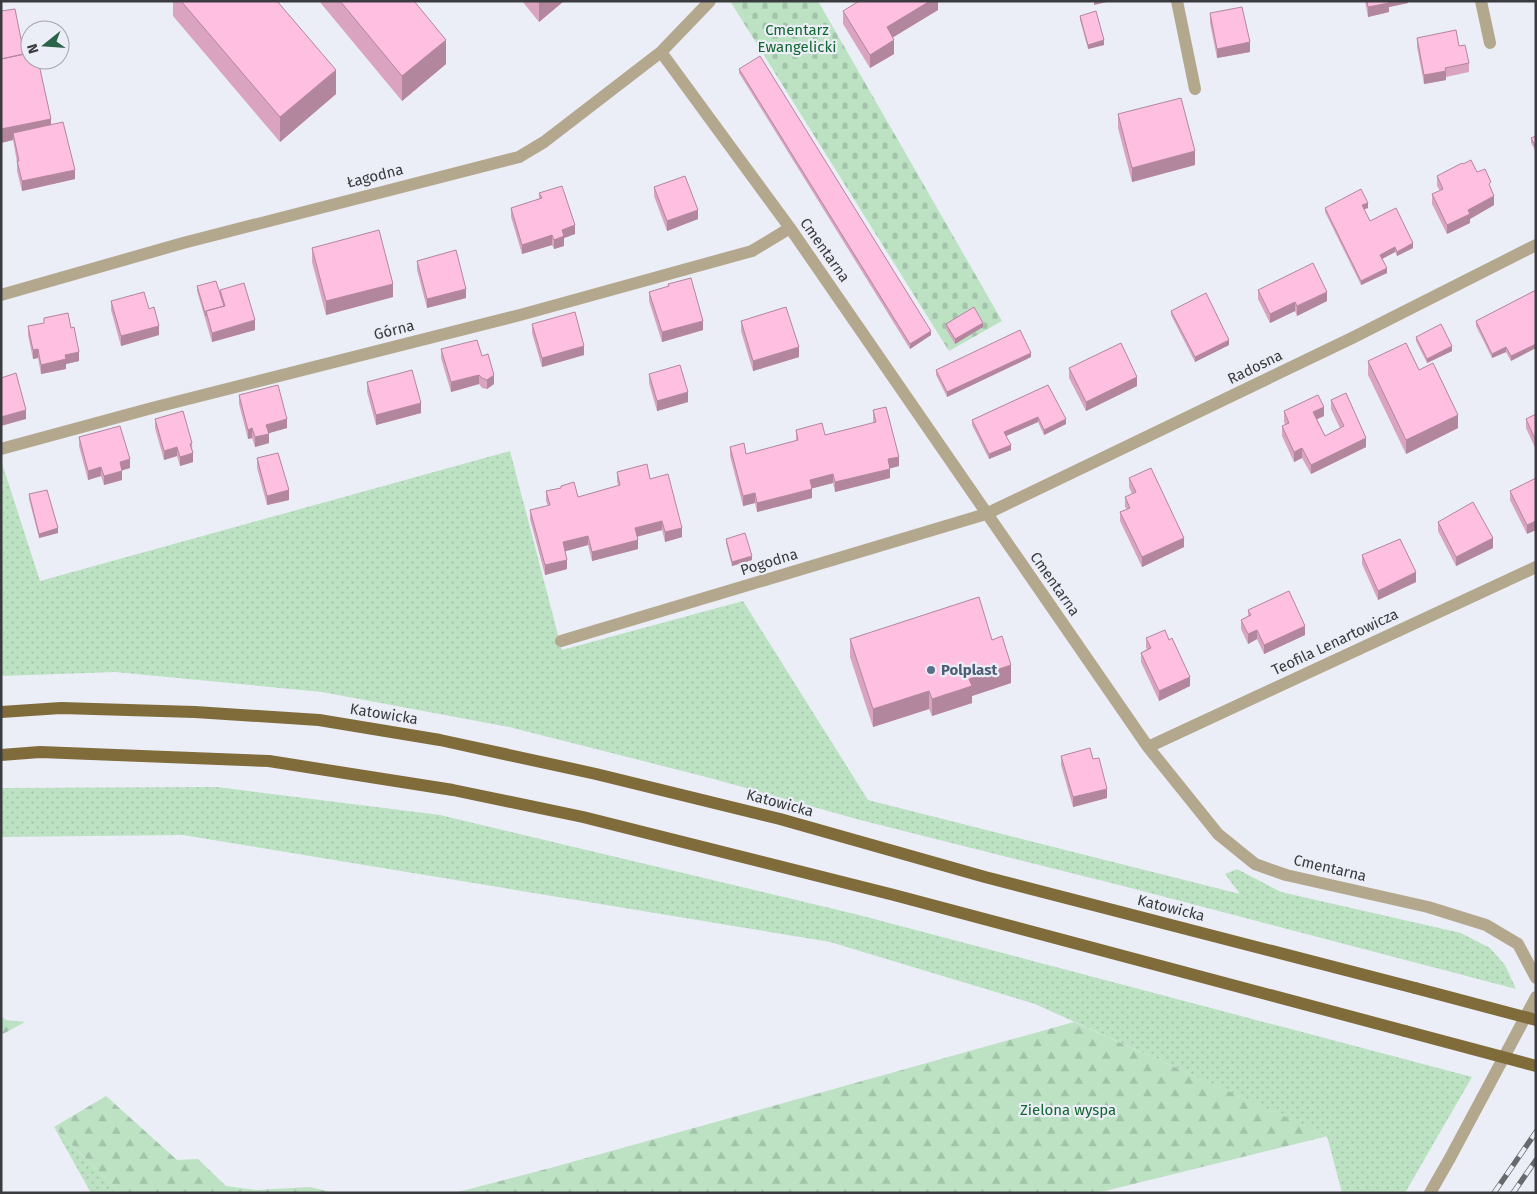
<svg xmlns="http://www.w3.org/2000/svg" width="1537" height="1194" font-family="'Fira Sans',sans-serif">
<defs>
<pattern id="grass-dots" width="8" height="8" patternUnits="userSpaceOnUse" patternTransform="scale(1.25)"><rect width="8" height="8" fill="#bce2c3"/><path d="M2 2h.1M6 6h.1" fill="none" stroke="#a2c3a9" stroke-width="1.8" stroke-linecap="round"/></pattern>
<pattern id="forest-firs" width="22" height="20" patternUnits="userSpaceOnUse" patternTransform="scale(1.25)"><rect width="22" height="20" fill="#bce2c3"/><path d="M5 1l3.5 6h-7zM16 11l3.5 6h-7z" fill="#a2c3a9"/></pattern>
<pattern id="cemetery-stones" width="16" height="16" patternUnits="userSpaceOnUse" patternTransform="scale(1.25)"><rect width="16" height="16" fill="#bce2c3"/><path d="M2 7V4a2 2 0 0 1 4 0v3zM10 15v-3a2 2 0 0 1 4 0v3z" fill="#a2c3a9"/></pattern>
</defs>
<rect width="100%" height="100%" fill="#ebeef6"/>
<!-- grass -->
<path fill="url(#grass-dots)" d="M510 451 562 650 743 601 868 800 1240 894 1225 874 1237 869 1281 892 1461 933 1490 948 1505 965 1516 989 1127 887 860 820 710 778 509 727 322 692 115 672 1 676V460L40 581Z
M217 787 440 815 859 915 1472 1077 1405 1193H1342L1327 1136 1035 1004 830 942 183 835 1 837V788Z
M54 1127 120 1193H91Z"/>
<!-- forest -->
<path fill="url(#forest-firs)" d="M1 1016 6 1020 25 1022 1 1035Z
M1074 1022 1328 1136 1097 1193H454L554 1167Z
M106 1096 177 1160 198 1159 226 1186 256 1190 310 1187 335 1193H120L54 1127Z"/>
<!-- cemetery -->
<path fill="url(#cemetery-stones)" d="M730 1H818L1002 321 949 351Z"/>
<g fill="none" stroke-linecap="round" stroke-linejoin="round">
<!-- minor -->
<path stroke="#b3a78e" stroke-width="12" d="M1177 1 1195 89
M1481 1 1490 43
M661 52 790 228 1148 747 1218 834 1255 864 1286 875 1428 907 1486 925 1518 944 1536 978
M1 295 183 243 519 157 544 142 661 52 710 1
M1 449 152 408 520 315 752 251 790 228
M561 641 986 514 1352 338 1536 245
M1148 747 1536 567
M1430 1193 1450 1158 1536 997"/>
<!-- major -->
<path stroke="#806b3b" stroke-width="12" d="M1 712 61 708 195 712 319 720 440 740 596 774 780 819 985 877 1415 988
M1 755 40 752 269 761 453 790 583 817 894 895 1405 1031"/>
<defs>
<path id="rail" d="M1494 1193 1536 1132
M1513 1193 1536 1160"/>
</defs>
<!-- rail casing -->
<use href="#rail" stroke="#67696d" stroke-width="5.5"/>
<!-- rail -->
<use href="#rail" stroke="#ebeef6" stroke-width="4" stroke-dasharray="11" stroke-linecap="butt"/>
<!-- major-bridge -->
<path stroke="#806b3b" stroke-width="12" d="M1415 988 1536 1020
M1405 1031 1536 1066"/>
</g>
<!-- wall -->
<path fill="#daa4c1" d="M173 1H277L336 94 280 142 173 16Z
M319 1H414L446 64 402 101Z
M522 1H564L539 22Z
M938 1V10L893 37 894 54 870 68 843 24V11Z
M1365 1H1408V3L1389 7V12L1368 17Z
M1 5 2 11 24 54 51 125 75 179 22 191 17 171V162L13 140 1 143Z
M1210 13 1250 52 1217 58 1210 23Z
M1080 16 1104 45 1088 49 1080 20Z
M1417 38 1459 46 1469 63V72L1446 77V80L1424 84 1417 47Z
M739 69 931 335 910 349 739 73Z
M1118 114 1195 165 1132 182 1118 128Z
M1536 136V152L1531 143V138Z
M1477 172 1491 190 1494 205 1470 219V223L1447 234 1432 204V194L1440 191 1437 186V176Z
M654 187 698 219 667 231 654 196Z
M539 193 575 234 564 238V246L554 249 552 245 522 254 511 217V208L539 199Z
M1325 208H1368L1364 209 1370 221 1413 248 1397 256 1395 252 1382 259 1387 273 1361 285 1325 212Z
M312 248 393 297 326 315 312 262Z
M417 261 466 298 427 308 417 270Z
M668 284 703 330 662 342 649 301V292L668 287Z
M197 286 220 294V290L255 330 212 342 197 291Z
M1258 290 1327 301 1297 316 1295 311 1270 323 1258 299Z
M1536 290 1511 361 1506 352 1492 358 1476 326V321Z
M111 301 149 309 159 335 121 346 111 310Z
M1171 311 1229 345 1195 362 1171 315Z
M44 318 79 361 66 364V369L41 374 38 358 33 359 28 335V326L44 323Z
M741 321 799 357 753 371 741 331Z
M532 324 584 355 542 367 532 333Z
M946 324 983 327 955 344 946 329Z
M1416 337 1452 351 1427 363 1416 341Z
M441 349 482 356 494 384 487 389 482 388 479 384 451 392 441 358Z
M1031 357 947 397 936 375V370Z
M1368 361 1419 370 1458 428 1406 454 1368 375Z
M1069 368 1137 386 1086 411 1069 378Z
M649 374 688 402 657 411 649 383Z
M367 382 421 413 376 425 367 392Z
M1048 385 1066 424 1044 435 1038 422 1006 436 1011 450 989 459 972 425V420Z
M239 395 287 428 269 433V443L255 447 252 438 248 439 239 404Z
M1331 400 1366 447 1311 474 1302 458 1294 462 1282 436V426L1285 425 1284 421V411L1324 416 1317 419 1325 436 1340 428 1331 409Z
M873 410 899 466 890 468V478L835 492 833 483 812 488V498L757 512 755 503 743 506 730 456V447L746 454 796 441V430L825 435 873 423Z
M1536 414V450L1526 428V419Z
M155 419 192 443 193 462 180 466 177 456 164 460 155 428Z
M79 437 130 468 122 470V480L104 485 101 476 88 480 79 446Z
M257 458 289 500 267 505 257 468Z
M617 472 650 479 682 537 665 542 662 530 637 537 638 549 592 561 588 545 565 551 567 569 545 575 530 519V510L548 506 546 501V491L561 488V486L578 497 618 486 617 481Z
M1129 478 1184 547 1142 567 1120 521V512L1127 509 1125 507V497L1132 494 1129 487Z
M1536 478 1527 534 1510 500V491Z
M29 494 58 533 39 538 29 499Z
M1438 522 1493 548 1456 566 1438 531Z
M726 539 752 560 732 566 726 543Z
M1362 555 1416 582 1378 600 1362 564Z
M1248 610 1305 635 1264 654 1257 639 1248 644 1241 629V620L1248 616Z
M1146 638 1169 640 1190 686 1159 701 1141 662V653L1147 649 1146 648Z
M850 639 992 640 1011 683 972 696V703L932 716 929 709 873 727 850 657Z
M1061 756 1093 759 1107 798 1073 807 1061 765Z"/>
<!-- shaded-wall -->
<path fill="#b2869d" d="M539 1H564L539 22Z
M930 1H938V10L887 41V27Z
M1094 1H1111L1094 5Z
M1389 1H1408V3L1389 7V12L1368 17V7Z
M446 40V64L402 101V76Z
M894 40V54L870 68V55Z
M1104 40V45L1088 49V45Z
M1250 42V52L1217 58V49Z
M336 70V94L280 142V117Z
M1446 71V80L1424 84V75Z
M51 119V132L13 133V140L1 143V129Z
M1195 151V165L1132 182V168Z
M75 170V179L22 191V181Z
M1494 196V205L1470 219V223L1447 234V225L1468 210Z
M1368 203V208L1362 210V205Z
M698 210V219L667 231V221Z
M575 225V234L564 238V246L554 249V240L562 230Z
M552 235V245L522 254V245Z
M1413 243V248L1397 256V252Z
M1395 247V252L1380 260V255Z
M1387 268V273L1361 285V281Z
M393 284V297L326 315V301Z
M466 289V298L427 308V299Z
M1327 292V301L1297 316V306Z
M1295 302V311L1270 323V314Z
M255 320V330L212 342V333Z
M703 321V330L662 342V332Z
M983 323V327L955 344V339Z
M159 326V335L121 346V336Z
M931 331V335L910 349V344Z
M1229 340V345L1195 362V357Z
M1536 344V348L1511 361V356Z
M584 346V355L542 367V358Z
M1452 346V351L1427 363V359Z
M799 347V357L753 371V361Z
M1506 347V352L1492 358V354Z
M38 349V358L33 359V350Z
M79 352V361L66 364V369L41 374V365L65 355Z
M1031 353V357L947 397V392Z
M479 375V384L451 392V382Z
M494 375V384L487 389V380Z
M1137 377V386L1086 411V402Z
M688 392V402L657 411V401Z
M421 403V413L376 425V415Z
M1324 407V416L1313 421V412Z
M26 410V419L1 426V417Z
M1458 415V428L1406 454V440Z
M1038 417V422L1004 437V432Z
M287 419V428L266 434V425Z
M1066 419V424L1044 435V430Z
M252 428V438L248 439V430Z
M269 434V443L255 447V437Z
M1366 438V447L1311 474V465Z
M1011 445V450L989 459V454Z
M177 447V456L164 460V451Z
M1302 448V458L1294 462V452Z
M193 453V462L180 466V457Z
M899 457V466L888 469V459Z
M130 459V468L120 471V462Z
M101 467V476L88 480V471Z
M890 469V478L835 492V482Z
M122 471V480L104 485V476Z
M833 474V483L810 489V480Z
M812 489V498L757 512V503Z
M289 490V500L267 505V496Z
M755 493V503L743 506V496Z
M662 521V530L635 537V528Z
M1536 521V530L1527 534V525Z
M58 528V533L39 538V534Z
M682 528V537L665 542V532Z
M588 536V545L563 552V542Z
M1184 538V547L1142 567V557Z
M1493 538V548L1456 566V557Z
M638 540V549L592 561V552Z
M752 556V560L732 566V562Z
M567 560V569L545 575V565Z
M1416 572V582L1378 600V591Z
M1305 626V635L1264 654V645Z
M1257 630V639L1248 644V634Z
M1011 665V683L972 696V703L932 716V699L969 679Z
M1190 677V686L1159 701V691Z
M929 691V709L873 727V709Z
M1107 789V798L1073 807V797Z"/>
<!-- building -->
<path fill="#febfe0" stroke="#b2869d" d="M181 1H277L336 70 280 117Z
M340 1H414L446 40 402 76Z
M859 1H930L887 27 894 40 870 55 843 11Z
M1367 1H1389V3L1368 7Z
M1242 7 1250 42 1217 49 1210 13Z
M15 9 24 54 1 59V11Z
M1096 11 1104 40 1088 45 1080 16Z
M1456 30 1459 46 1465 45 1469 63 1445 68 1446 71 1424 75 1417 38Z
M30 53V60H38L51 119 1 129V59Z
M760 56 931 331 910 344 739 69Z
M1181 98 1195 151 1132 168 1118 114Z
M63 122 75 170 22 181 17 161H19L13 133Z
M1536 136V147L1531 138Z
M1471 160 1477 172 1485 169 1491 182 1489 184 1494 196 1468 210 1470 214 1447 225 1432 194 1443 189 1437 176 1462 163 1463 164Z
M685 176 698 210 667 221 654 187Z
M562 186 575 225 562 230 564 236 554 240 552 235 522 245 511 208 542 198 539 193Z
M1361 189 1368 203 1362 205 1370 221 1396 208 1413 243 1397 252 1395 247 1380 255 1387 268 1361 281 1325 208Z
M379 230 393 284 326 301 312 248Z
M456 250 466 289 427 299 417 261Z
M1313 263 1327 292 1297 306 1295 302 1270 314 1258 290Z
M691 278 703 321 662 332 649 292 669 286 668 284Z
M216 281 224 306 206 311V316L197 286Z
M244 283 255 320 212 333 206 311 225 306 220 290Z
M1536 290V344L1511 356 1506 347 1492 354 1476 321Z
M144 292 149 309 154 307 159 326 121 336 111 301Z
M1206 293 1229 340 1195 357 1171 311Z
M786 307 799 347 753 361 741 321Z
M974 307 983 323 955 339 946 324Z
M575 312 584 346 542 358 532 324Z
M68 313 71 328 74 327 79 352 65 355 66 359 41 365 38 349 33 350 28 326 44 323V318Z
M1441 324 1452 346 1427 359 1416 337Z
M1020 330 1031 353 947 392 936 370Z
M477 340 482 356 488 354 494 375 487 380 482 378 479 375 451 382 441 349Z
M1121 343 1137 377 1086 402 1069 368Z
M1406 343 1419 370 1433 363 1458 415 1406 440 1368 361Z
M680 365 688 392 657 401 649 374Z
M412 370 421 403 376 415 367 382Z
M16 373 26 410 1 417V378Z
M278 385 287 419 266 425 269 434 255 437 252 428 248 430 239 395Z
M1048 385 1066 419 1044 430 1038 417 1004 432 1011 445 989 454 972 420Z
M1346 393 1366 438 1311 465 1302 448 1294 452 1282 426 1289 423 1284 411 1318 395 1324 407 1313 412 1325 436 1344 426 1331 400Z
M886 407 899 457 888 459 890 469 835 482 833 474 810 480 812 489 757 503 755 493 743 496 730 447 744 443 746 454 798 440 796 430 822 423 825 435 876 422 873 410Z
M183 411 192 443 190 444 193 453 180 457 177 447 164 451 155 419Z
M1536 414V441L1526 419Z
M120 426 130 459 120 462 122 471 104 476 101 467 88 471 79 437Z
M278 453 289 490 267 496 257 458Z
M647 464 650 479 668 474 682 528 665 532 662 521 635 528 638 540 592 552 588 536 563 542 567 560 545 565 530 510 550 505 546 491 561 488V486L574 482 578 497 620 485 617 472Z
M1151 468 1184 538 1142 557 1120 512 1130 508 1125 497 1136 492 1129 478Z
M1536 478V521L1527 525 1510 491Z
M47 490 58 528 39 534 29 494Z
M1473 502 1493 538 1456 557 1438 522Z
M745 533 752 556 732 562 726 539Z
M1400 539 1416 572 1378 591 1362 555Z
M1289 591 1305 626 1264 645 1257 630 1248 634 1241 620 1251 615 1248 610Z
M979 597 992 640 1002 636 1011 665 969 679 972 686 932 699 929 691 873 709 850 639Z
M1165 630 1169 640 1172 638 1190 677 1159 691 1141 653 1151 648 1146 638Z
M1090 748 1093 759 1099 758 1107 789 1073 797 1061 756Z"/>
<!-- markers -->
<circle fill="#5c6f8a" stroke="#ebeef6" stroke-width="2" cx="931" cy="670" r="5"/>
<g text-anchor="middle" stroke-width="4.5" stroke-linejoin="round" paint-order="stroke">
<!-- park labels -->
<g font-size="15" fill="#126631" stroke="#ebeef6">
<text x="797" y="35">Cmentarz<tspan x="797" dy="17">Ewangelicki</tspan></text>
<text x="1068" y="1115">Zielona wyspa</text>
</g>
<!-- street labels -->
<g font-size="15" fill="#3a3b3e" stroke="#ebeef6">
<text transform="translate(375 176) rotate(-14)" y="5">Łagodna</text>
<text transform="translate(825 250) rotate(55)" y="5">Cmentarna</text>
<text transform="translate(394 330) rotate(-14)" y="5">Górna</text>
<text transform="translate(1255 367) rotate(-26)" y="5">Radosna</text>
<text transform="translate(769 562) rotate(-17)" y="5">Pogodna</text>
<text transform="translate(1055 584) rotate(55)" y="5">Cmentarna</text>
<text transform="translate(1335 642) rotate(-25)" y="5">Teofila Lenartowicza</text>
<text transform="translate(384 714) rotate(9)" y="5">Katowicka</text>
<text transform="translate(780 803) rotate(15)" y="5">Katowicka</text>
<text transform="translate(1330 868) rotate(13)" y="5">Cmentarna</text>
<text transform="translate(1171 908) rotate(14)" y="5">Katowicka</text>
</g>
<!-- service labels -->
<g font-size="15" font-weight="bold" fill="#4e5e75" stroke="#ebeef6" text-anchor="start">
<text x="941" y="675">Polplast</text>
</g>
</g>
<!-- border -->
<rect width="1537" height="1194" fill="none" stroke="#3a3b3e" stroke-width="5"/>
<!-- north arrow -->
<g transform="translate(45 45) rotate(253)"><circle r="24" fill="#ebeef6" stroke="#a4a6ac"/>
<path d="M0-4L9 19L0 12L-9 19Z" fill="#2a624a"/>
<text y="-8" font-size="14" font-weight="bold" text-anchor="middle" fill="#3a3b3e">N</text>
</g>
</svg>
